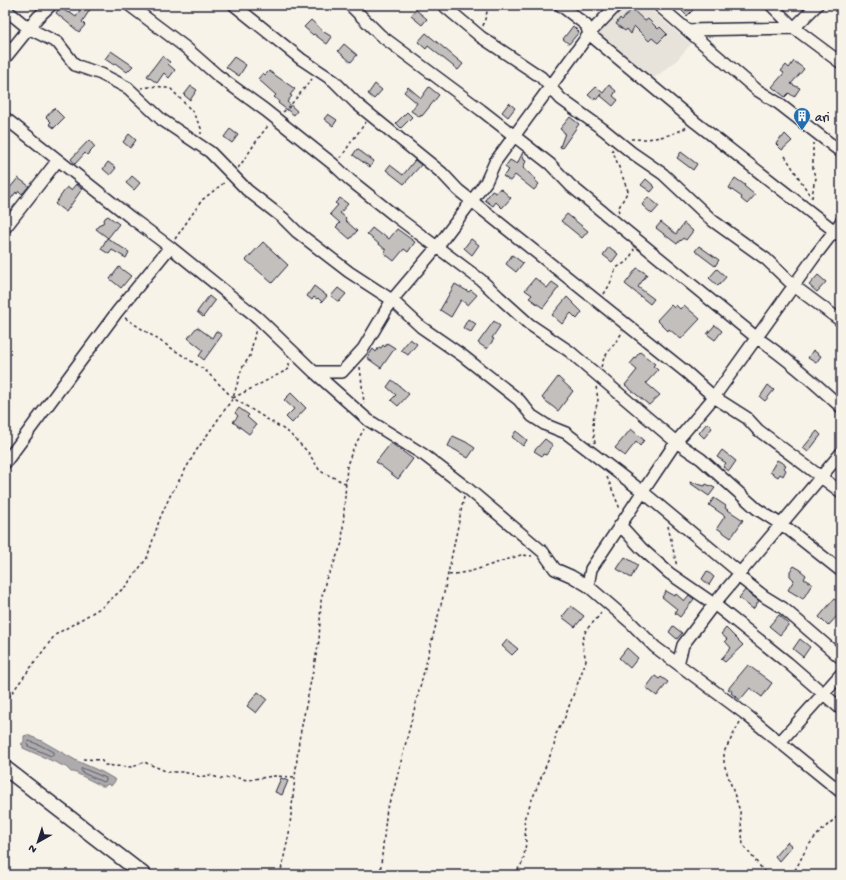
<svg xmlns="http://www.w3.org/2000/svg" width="846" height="880" font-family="'Gochi Hand',sans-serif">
<rect width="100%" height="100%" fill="#f7f3e8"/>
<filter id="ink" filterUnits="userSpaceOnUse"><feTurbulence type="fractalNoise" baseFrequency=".025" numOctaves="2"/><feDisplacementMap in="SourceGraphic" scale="8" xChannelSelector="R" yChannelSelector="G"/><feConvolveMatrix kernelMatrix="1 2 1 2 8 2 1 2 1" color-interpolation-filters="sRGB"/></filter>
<g filter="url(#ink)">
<!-- built -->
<path fill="#e7e3db" d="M621 5H645L691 44 675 62 653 79H646L595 35Z"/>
<!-- water -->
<path fill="#aeabad" stroke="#76747f" d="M27 735 42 741 77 761 102 772 116 780 111 786 108 784 105 786H102L74 772H71L66 767 23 748V745L21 744 24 742V736Z"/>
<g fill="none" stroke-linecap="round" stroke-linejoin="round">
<!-- shore -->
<path stroke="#5a5969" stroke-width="1" d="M29 741 40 745 53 752V755L51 756 28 746 27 744Z
M82 768 106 778V781L103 782 83 773 81 770Z"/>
</g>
<!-- building -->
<path fill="#c2bfbd" stroke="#22223b" d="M83 5H87L91 8 82 22 85 25 79 32 56 13 60 7 68 13 69 12 76 17Z
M676 5H698L687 16Z
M632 9 645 21 648 19 658 29 660 27 667 34 658 43 652 38 649 41 634 26 631 34 627 29 625 31 616 24 620 18 622 20Z
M416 10 427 19 422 25 411 16Z
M311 20 324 32 332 37 327 44 314 34 313 35 304 27Z
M573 26 579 32 569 44 563 39Z
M426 33 463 64 458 70 428 46 426 49 418 42Z
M344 44 357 55 351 62 338 51Z
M111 51 133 66 127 72 115 63 114 65 105 59Z
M162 56 170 62 168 64 175 70 169 78 164 73 157 83 147 76Z
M234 57 246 65 239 76 226 67Z
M794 61 804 69 791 84 800 88 794 97 789 93 785 97 772 87 784 73 781 71 786 65 789 68Z
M269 71 295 89 290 95 292 96 287 102 297 111 294 115 278 103 279 101 274 97 276 95 258 79 263 73 265 75Z
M375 84 382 90 374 99 368 94Z
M609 85 616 91 613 96 618 100 613 106 601 96 602 94 597 100 595 98 594 100 588 95 596 87 603 93Z
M191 86 197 90 190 100 184 95Z
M408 87 421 98 429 87 439 95 422 116 421 115 420 117 411 111 417 103 404 92Z
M509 103 515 108 508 117 502 112Z
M54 108 64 118 54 128 49 124 51 122 46 117Z
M407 112 412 117 401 128 396 123Z
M328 114 337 120 333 126 324 119Z
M570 117 579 124 562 148 560 147 565 133 560 129Z
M230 129 238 135 232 143 224 137Z
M129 134 136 140 130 148 123 142Z
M785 134 792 141 782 150 776 144 780 138H782Z
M89 140 95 147 87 155 85 153 75 164 71 159Z
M357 149 374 161 370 167 353 155Z
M523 152 524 160 526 161 523 168 536 179 535 180 539 184 534 190 515 175 510 181 503 176 509 170 505 167 510 160 517 164Z
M681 152 697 164 693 170 677 158Z
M415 160 421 165 404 184 386 170 390 165 403 175Z
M108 162 116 168 110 175 103 169Z
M132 176 140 183 134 190 126 183Z
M18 178 29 186 22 194 19 191 17 194 16 192 5 207V194Z
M735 178 745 185 744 186 755 195 747 204 741 199 742 197 729 188Z
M646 179 655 187 651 192 641 185Z
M76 184 82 189 66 212 55 204 67 187 71 190Z
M500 188 511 198 502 208 496 202 493 206 485 200 492 191 496 193Z
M648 197 659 206 652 214 642 205Z
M340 198 348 204 340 213 346 218 345 220 357 231 350 239 336 227 340 223 330 214 338 205 335 203Z
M567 214 588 231 582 238 561 221Z
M108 216 119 224 108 238 96 229 100 224 103 223 105 218Z
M661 222 676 234 684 223 693 231 686 240 683 238 681 241 680 240 677 244 656 228Z
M372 228 381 235 382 233 389 239 397 229 415 242 408 252 404 249 394 261 384 253 386 250 367 234Z
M107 238 129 252 126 258 112 250 109 254 101 249Z
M471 239 479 245 472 255 464 248Z
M263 242 288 265 272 283 246 260Z
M699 246 719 260 715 266 695 251Z
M609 247 618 254 612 262 603 255Z
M512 255 523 263 516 272 506 264Z
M119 267 131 276 121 288 110 279Z
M637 268 647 274 638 287 654 299 650 304 625 284Z
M717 269 726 277 718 286 709 278Z
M818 275 826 282 817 292 809 285Z
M535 278 547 288 552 282 559 287 543 308 529 298 532 295 525 290Z
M455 284 469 292 471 290 477 295 468 305 461 300 451 317 440 310Z
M314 286 327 296 322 302 318 298 317 299 314 297 312 300 307 296Z
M338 288 346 294 339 302 331 296Z
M209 296 215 301 203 317 197 312Z
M567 297 582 312 577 319 571 313 562 324 552 315Z
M671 305 674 308 676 305 680 309 684 305 700 319 681 339 669 329 668 331 657 320Z
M468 319 476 324 471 332 463 328Z
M494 321 500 326 492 338 494 339 487 349 478 343Z
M715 325 722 331 715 340 707 334Z
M197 327 212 338 216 331 222 335 204 360 199 356 203 350 188 338Z
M410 339 417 344 408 355 401 350Z
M387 343 395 348 381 368 367 358 373 349 376 352 379 347 381 348 383 345 385 347Z
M813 350 821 356 816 363 808 358Z
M640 352 655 364 653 366 658 370 646 383 660 395 649 405 625 385 637 370 630 364Z
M558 377 573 391 558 411 542 398Z
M392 380 409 394 398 406 391 400 396 395 387 387Z
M768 385 774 390 765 401 760 397Z
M291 393 306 408 292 423 286 417 294 409 284 400Z
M239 408 249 415 247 417 256 425 249 434 233 422 238 416 235 413Z
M707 423 712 428 704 438 699 433Z
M631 429 644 440 640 446 636 442 625 456 615 448Z
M516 431 527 440 523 446 512 437Z
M817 431 821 435 808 452 803 448Z
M453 436 466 442 475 448 468 458 457 451 448 446Z
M545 439 553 445 546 455 543 454 542 456 534 451Z
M391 443 413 459 398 479 376 462Z
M722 450 736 461 729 471 723 467 726 463 717 457Z
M777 460 786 465 784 468 786 470 783 476 780 474 778 477 770 472Z
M690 482 705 486 706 484 715 488 709 496 690 483Z
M714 498 726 506 725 508 743 520 731 538 717 528 725 516 709 505Z
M625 557 638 565 631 578 617 569Z
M794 566 801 570V571L806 575 804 579 812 584 803 599 788 590 794 580 790 576V571Z
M707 571 714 577 709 585 702 579Z
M745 590 759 601 753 609 739 598Z
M666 591 675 596 676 594 684 601 689 595 694 599 680 617 675 613 677 609 662 597Z
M834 599 841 604V619L837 616 828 626 819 617Z
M571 606 584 616 575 627 562 617Z
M779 615 789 624 780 635 769 626Z
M673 626 682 633 677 639 669 632Z
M726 628 743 645 725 662 721 659 731 648 725 641 727 639 721 634Z
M800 639 810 647 803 657 793 649Z
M507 640 518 649 512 655 502 646Z
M627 648 638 658 630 668 619 658Z
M748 665 772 683 762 697 750 688 740 700 731 693 732 691 728 689Z
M655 676 659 679 661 677 668 682 657 696 646 688Z
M258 692 267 699 256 713 247 706Z
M281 778 288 781 282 795 275 792Z
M787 842 792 846 779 861 775 856Z"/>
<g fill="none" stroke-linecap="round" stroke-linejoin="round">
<defs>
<path id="minor" d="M129 5 185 47 217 75 265 110 333 164 350 180 394 215 481 280 499 297 529 324 569 351 676 442 701 459 757 509 788 529 841 571
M234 5 301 59 334 81 357 104 442 173 458 190 686 372 714 397 747 418 758 430 841 492
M350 5 380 35 481 110 550 164 571 186 757 338C787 358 814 382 841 407
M443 5 481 37 541 77 561 99 604 130 631 152 663 174 713 221 766 259 794 286 841 321
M560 5 586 25 589 34 695 122 841 236
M658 5 757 90 778 103 841 152
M771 5 794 28 841 63
M5 9 28 28 58 43 75 65 101 74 128 88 162 120 210 152 247 190 283 218 297 232 349 272 392 300 421 327 463 356 519 400 532 416 546 425 566 433 643 492 740 573
M687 30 794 28 817 5
M5 58 38 17 51 5
M5 118 130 217 170 247 258 318 314 372 368 420 424 455 467 488 543 552 555 569 571 576 588 586 631 623 655 647 744 713 841 792
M5 228 58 160
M314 372H342L363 349 392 300 437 247 486 182 495 162 589 34 617 5
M5 463 117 312 170 247
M620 525 641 548 669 573 714 604 788 663 841 709
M738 576 765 597 783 608 841 658
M588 586 591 569 676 442 714 397 815 256 841 222
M678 664 683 645 714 604 841 453
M780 742 841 674"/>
<path id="major" d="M5 768 144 875"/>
</defs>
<!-- minor casing -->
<use href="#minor" stroke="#22223b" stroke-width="14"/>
<!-- major casing -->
<use href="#major" stroke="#22223b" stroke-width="17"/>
<!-- path -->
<path stroke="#22223b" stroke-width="1.5" stroke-dasharray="3 3" stroke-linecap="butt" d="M483 26 489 5
M141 88 157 86 171 89 192 111 201 128V134
M283 112 288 108 312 79
M631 139C650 140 670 137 687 127
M612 149 628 191 618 209 619 212
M785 156 811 197
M340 158 343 155 349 145 366 122
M238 168C249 154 257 138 269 125
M812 198 814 183 816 179 813 170V143
M175 239 202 200 225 182
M604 294 610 284 616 268 628 261 634 250 633 249
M125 318 205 370 233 398 288 432 308 452 320 471 347 484
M360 367 364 403
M601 367 604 358 622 333
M233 398 289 369V362
M595 443 594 438 593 420 598 400 596 386
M607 477 620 509
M668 526 677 567
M449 575 472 571 521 555 532 556
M5 702 55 635 102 607 126 586 147 558 160 518 170 496 196 451 233 398 242 368 250 356 256 328
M740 722 724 752V764L740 811 743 845 767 875
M83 759 101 760 105 765 114 766 133 767 144 762 168 772H182L193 774 200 777 209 775 222 779 233 777 247 780 274 776 295 777
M380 874 387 808 393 793 444 593 464 497
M280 875 289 834 299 740 319 641 321 601 326 579 332 568 342 543 347 465 353 449 364 429
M514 875 523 862 526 843 524 819 554 746 556 734 565 717 586 661 582 642 586 630 600 615 601 611
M791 875C798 867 799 862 804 853 811 839 828 824 841 814"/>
<!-- minor -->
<use href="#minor" stroke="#f7f3e8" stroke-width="11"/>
<!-- major -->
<use href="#major" stroke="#f7f3e8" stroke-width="14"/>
</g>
</g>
<!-- icons -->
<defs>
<symbol id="building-pin" viewBox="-11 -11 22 30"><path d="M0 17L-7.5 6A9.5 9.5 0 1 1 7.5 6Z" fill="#1f6fb2" stroke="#f7f3e8"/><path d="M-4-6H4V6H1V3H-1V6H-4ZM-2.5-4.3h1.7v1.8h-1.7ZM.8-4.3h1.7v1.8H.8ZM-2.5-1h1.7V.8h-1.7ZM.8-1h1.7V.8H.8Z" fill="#fff"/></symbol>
</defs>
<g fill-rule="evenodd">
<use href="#building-pin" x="792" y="106" width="20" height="27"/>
</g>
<g text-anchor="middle" stroke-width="4" stroke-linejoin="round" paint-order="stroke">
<!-- poi labels -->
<g font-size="13" fill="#22223b" stroke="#f7f3e8" text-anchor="start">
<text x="815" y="121">ari</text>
</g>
</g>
<!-- margin -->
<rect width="846" height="880" fill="none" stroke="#f7f3e8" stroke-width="20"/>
<rect x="10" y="10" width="826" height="860" fill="none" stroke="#22223b" stroke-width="1.5" filter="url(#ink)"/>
<!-- north arrow -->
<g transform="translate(38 842) rotate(219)" stroke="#f7f3e8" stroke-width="3" paint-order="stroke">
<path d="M0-3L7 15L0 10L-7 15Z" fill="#22223b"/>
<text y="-6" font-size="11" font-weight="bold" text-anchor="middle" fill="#22223b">N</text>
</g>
</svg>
